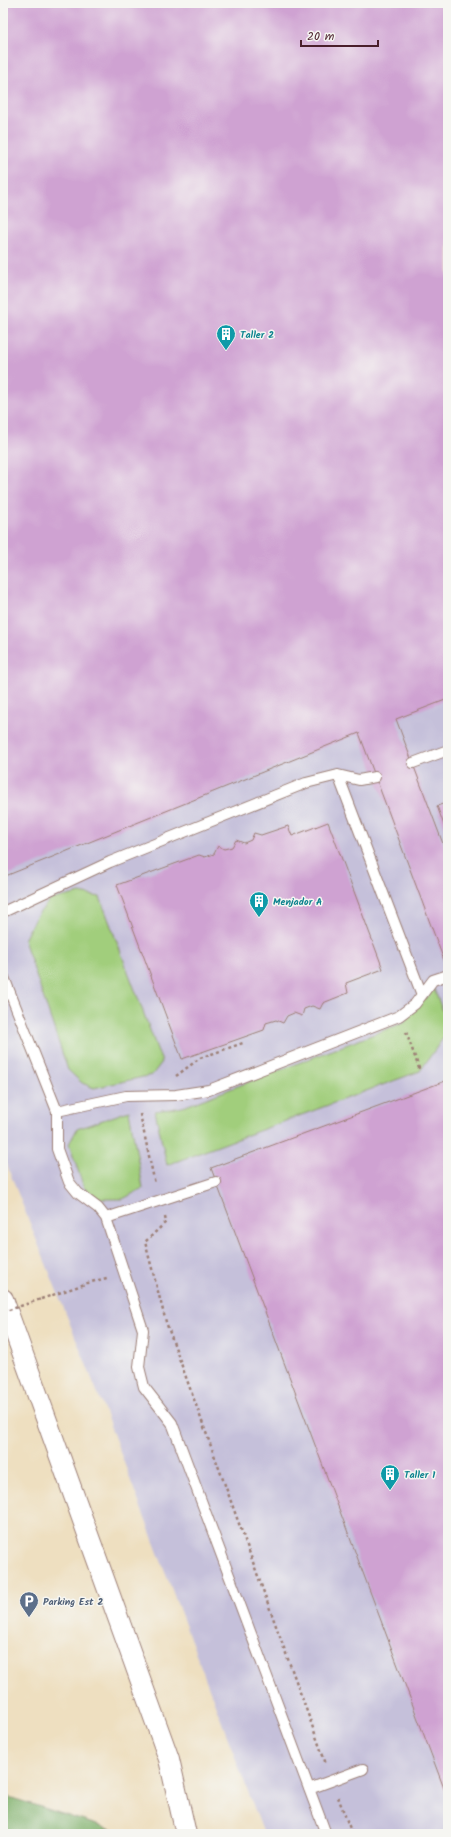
<svg xmlns="http://www.w3.org/2000/svg" width="451" height="1837" font-family="Kalam,sans-serif">
<rect width="100%" height="100%" fill="#f6f6f2"/>
<filter id="ink" filterUnits="userSpaceOnUse"><feTurbulence type="fractalNoise" baseFrequency=".025" numOctaves="2"/><feDisplacementMap in="SourceGraphic" scale="8" xChannelSelector="R" yChannelSelector="G"/><feConvolveMatrix kernelMatrix="1 2 1 2 8 2 1 2 1" color-interpolation-filters="sRGB"/></filter>
<filter id="wash" filterUnits="userSpaceOnUse"><feTurbulence type="fractalNoise" baseFrequency=".012" numOctaves="4" result="noise"/><feDisplacementMap in="SourceGraphic" scale="16" xChannelSelector="R" yChannelSelector="G"/><feGaussianBlur stdDeviation="0.9" result="paint"/><feColorMatrix in="noise" values="0 0 0 0 0 0 0 0 0 0 0 0 0 0 0 0 0 1.4 0 .05"/><feComposite in="paint" operator="in"/></filter>
<g filter="url(#wash)">
<rect width="100%" height="100%" fill="#eedfc0"/>
<!-- industrial -->
<path fill="#c5c0da" d="M3 3H448V1834H264L100 1399 3 1156Z"/>
<!-- green -->
<path fill="#a1ce7c" stroke="#767654" d="M80 893 100 897 162 1062 152 1075 94 1088 82 1083 68 1070 24 940 35 918 50 900Z
M434 989 448 1024V1031L420 1071 167 1165 155 1111 183 1107 403 1023Z
M129 1111 143 1188 123 1199H100L84 1188 69 1144 77 1129Z"/>
<!-- forest -->
<path fill="#80b16c" stroke="#65684c" d="M3 1795 125 1834H3Z"/>
<g id="blocks">
<!-- building -->
<path fill="#cfa2d2" d="M3 3H448V699L396 719 448 857V971L359 733 3 877Z
M448 802V836L437 806Z
M328 822 383 969 346 983 348 993 323 1003 320 1009 312 1006 304 1009 302 1016 294 1013 287 1016 283 1023 276 1020 266 1023 264 1030 182 1059 117 885 199 855 205 857 214 854 218 846 224 849 232 847 236 840 244 843 251 840 254 833 261 835 288 826 292 836Z
M448 1080V1799L211 1168Z"/>
</g>
</g>
<g filter="url(#ink)">
<use href="#blocks" fill-opacity="0" stroke="#9c7f76" stroke-width="1"/>
<g fill="none" stroke-linecap="round" stroke-linejoin="round">
<defs>
<path id="service" d="M413 763 448 750
M338 775 422 995
M3 912 110 862 306 783 338 775 359 780 375 777
M3 975 57 1111V1149L69 1182 78 1193 98 1208 106 1218 143 1330 139 1367 144 1387 172 1423 326 1834
M57 1111 126 1096 176 1095 209 1090 399 1016 415 1004 433 980 448 975
M106 1218 216 1182
M309 1789 363 1769"/>
<path id="minor" d="M3 1299 169 1759 186 1834"/>
</defs>
<!-- service casing -->
<use href="#service" stroke="#9c7f76" stroke-width="12"/>
<!-- minor casing -->
<use href="#minor" stroke="#9c7f76" stroke-width="22"/>
<!-- path -->
<path stroke="#9c7f76" stroke-width="2.5" stroke-dasharray="3 3" stroke-linecap="butt" d="M406 1032 420 1071
M176 1076 200 1058 243 1043
M140 1114 155 1184
M165 1217 166 1222 145 1242 166 1322 326 1764
M41 1299 91 1282 107 1278
M338 1797 352 1834
M3 1832 7 1834"/>
<!-- service -->
<use href="#service" stroke="#fff" stroke-width="10"/>
<!-- minor -->
<use href="#minor" stroke="#fff" stroke-width="20"/>
<!-- path-bridge -->
<path stroke="#9c7f76" stroke-width="2.5" stroke-dasharray="3 3" stroke-linecap="butt" d="M3 1312 41 1299"/>
</g>
</g>
<!-- icons -->
<defs>
<symbol id="building-pin" viewBox="-11 -11 22 30"><path d="M0 17L-7.5 6A9.5 9.5 0 1 1 7.5 6Z" fill="#0f9aa8" stroke="#f6f6f2"/><path d="M-4-6H4V6H1V3H-1V6H-4ZM-2.5-4.3h1.7v1.8h-1.7ZM.8-4.3h1.7v1.8H.8ZM-2.5-1h1.7V.8h-1.7ZM.8-1h1.7V.8H.8Z" fill="#fff"/></symbol>
<symbol id="parking-pin" viewBox="-11 -11 22 30"><path d="M0 17L-7.5 6A9.5 9.5 0 1 1 7.5 6Z" fill="#5c6f8a" stroke="#f6f6f2"/><path d="M-3.5-5.5H1a3.5 3.5 0 0 1 0 7H-1V5.5H-3.5ZM-1-3.4V-.6H.8a1.4 1.4 0 0 0 0-2.8Z" fill="#fff"/></symbol>
</defs>
<g fill-rule="evenodd">
<use href="#building-pin" x="215" y="323" width="22" height="30"/>
<use href="#building-pin" x="248" y="890" width="22" height="30"/>
<use href="#building-pin" x="379" y="1463" width="22" height="30"/>
<use href="#parking-pin" x="18" y="1590" width="22" height="30"/>
</g>
<g text-anchor="middle" stroke-width="3" stroke-linejoin="round" paint-order="stroke">
<!-- culture labels -->
<g font-size="10" font-weight="bold" fill="#0d838f" stroke="#f6f6f2" text-anchor="start">
<text x="240" y="338">Taller 2</text>
<text x="273" y="905">Menjador A</text>
<text x="404" y="1478">Taller 1</text>
</g>
<!-- service labels -->
<g font-size="10" font-weight="bold" fill="#4e5e75" stroke="#f6f6f2" text-anchor="start">
<text x="43" y="1605">Parking Est 2</text>
</g>
</g>
<!-- margin -->
<rect width="451" height="1837" fill="none" stroke="#f6f6f2" stroke-width="16"/>
<!-- scale -->
<path d="M301 40v6h77v-6" fill="none" stroke="#4a1f2b" stroke-width="2"/>
<text x="307" y="40" font-size="12" fill="#4a1f2b" stroke="#f6f6f2" stroke-width="3" paint-order="stroke">20 m</text>
</svg>
